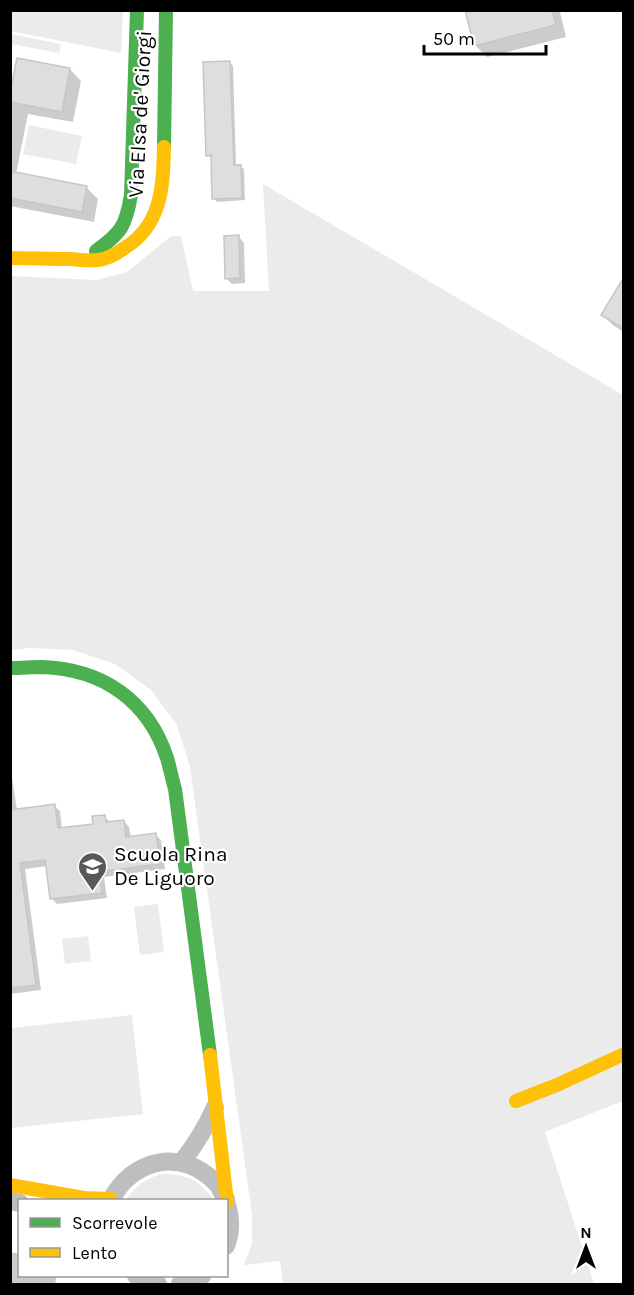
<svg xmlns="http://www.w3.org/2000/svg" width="634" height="1295" font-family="Karla,sans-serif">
<rect width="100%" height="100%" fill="#fff"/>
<!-- green -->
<path fill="#ebebeb" d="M10 11H123L121 53 11 31Z
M10 34 61 44 59 53 11 44Z
M29 125 82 136 76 164 23 154Z
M263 184 623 395V1101L545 1132 594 1284H283L280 1261 244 1265 252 1244V1215L190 767 177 725 151 690 115 664 73 650 30 648 11 650V276L97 280 127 272 171 236H181L193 291H269Z
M158 904 164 952 140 955 134 907Z
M88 936 91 961 65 964 62 939Z
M132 1015 143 1114 11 1128V1028Z
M161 1174C187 1174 198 1179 214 1200H126C136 1185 144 1180 161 1174Z"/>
<!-- shadow -->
<path fill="#0003" d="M466 10H566L560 12 566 37 487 57 475 45Z
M230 63 233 66 236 166H240L244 169 245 200 217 202 214 198 212 158 207 155Z
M70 69 81 81 73 122 28 114 16 174 86 187 98 199 94 222 10 206V93Z
M239 237 244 243 245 283 232 284 226 278Z
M624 280V332L614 326 603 315Z
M10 764 17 810 54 806 60 811 62 829 95 825 104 816 110 822 124 821 129 827 131 837 155 834 161 840 165 869 104 877 107 898 57 904 52 899 47 866 25 869 41 990 10 994Z
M10 1252 20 1254V1276H57L55 1284H10Z"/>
<!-- building -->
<path fill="#dedede" stroke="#c6c6c6" stroke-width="1.5" d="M465 10H552L556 25 474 46Z
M17 58 70 68 62 112 10 102V92Z
M230 61 234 165H241L242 198 212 199 211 155 206 156 203 62Z
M10 171 87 186 82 212 10 198Z
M239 235 240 278 225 279 224 236Z
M624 277V329L601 315Z
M55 804 58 828 93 824 92 816 105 815 106 822 124 820 126 837 156 833 160 864 99 872 102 893 50 899 45 860 20 863 36 985 10 988V810Z"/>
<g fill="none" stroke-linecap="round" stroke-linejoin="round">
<!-- street -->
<path stroke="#bebebe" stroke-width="18" d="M181 1163C195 1145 206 1128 215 1107
M111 1200C132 1159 182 1147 216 1183 220 1187 222 1194 226 1199
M10 1201 20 1203
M226 1201C231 1216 232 1231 226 1246
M136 1276 143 1280 158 1284
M180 1284 196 1279 202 1276"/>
<!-- fast -->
<path stroke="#4caf50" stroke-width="14" d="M164 147 166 10
M96 251C121 233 126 226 131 195L137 10
M10 668C21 668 32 667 42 667 102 669 148 700 167 758 170 768 172 779 175 789L210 1055"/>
<!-- slow -->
<path stroke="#ffc107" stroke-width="14" d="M10 258C30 258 50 259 70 259 79 260 89 261 98 260 107 259 116 254 123 249 162 226 163 187 164 147
M210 1055 227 1202
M516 1101 557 1085 624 1054
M10 1185 84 1198 111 1199"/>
</g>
<!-- icons -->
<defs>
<symbol id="school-pin" viewBox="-11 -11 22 30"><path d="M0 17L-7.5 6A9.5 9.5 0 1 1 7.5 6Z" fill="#595959" stroke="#fff"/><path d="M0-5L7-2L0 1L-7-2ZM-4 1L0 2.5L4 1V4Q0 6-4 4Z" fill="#fff"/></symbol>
</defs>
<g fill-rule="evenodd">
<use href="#school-pin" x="76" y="850" width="33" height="45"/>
</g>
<g text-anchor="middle" stroke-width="4.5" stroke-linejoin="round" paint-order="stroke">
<!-- street labels -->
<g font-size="21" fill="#000" stroke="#fff">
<text transform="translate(140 114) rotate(-87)" y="7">Via Elsa de' Giorgi</text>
</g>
<!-- poi labels -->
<g font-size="21" fill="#000" stroke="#fff" text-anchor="start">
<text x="114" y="861">Scuola Rina<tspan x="114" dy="24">De Liguoro</tspan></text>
</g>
</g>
<!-- border -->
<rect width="634" height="1295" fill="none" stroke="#000000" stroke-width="24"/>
<!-- legend -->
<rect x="18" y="1199" width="210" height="78" fill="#ffffff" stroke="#999999" stroke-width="1.5"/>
<rect x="30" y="1218" width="30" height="9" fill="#4caf50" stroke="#999999" stroke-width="1.5"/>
<text x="72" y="1229" font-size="18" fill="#000000">Scorrevole</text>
<rect x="30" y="1248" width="30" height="9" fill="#ffc107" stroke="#999999" stroke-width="1.5"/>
<text x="72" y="1259" font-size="18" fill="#000000">Lento</text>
<!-- north arrow -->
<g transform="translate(586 1247)" stroke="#ffffff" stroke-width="4.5" paint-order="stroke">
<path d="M0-4.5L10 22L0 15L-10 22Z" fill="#000000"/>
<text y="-9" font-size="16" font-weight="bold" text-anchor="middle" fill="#000000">N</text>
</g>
<!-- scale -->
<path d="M424 45v9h122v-9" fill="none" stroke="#000000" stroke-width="3"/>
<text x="433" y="45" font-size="18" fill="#000000" stroke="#ffffff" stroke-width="4.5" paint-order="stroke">50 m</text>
</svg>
